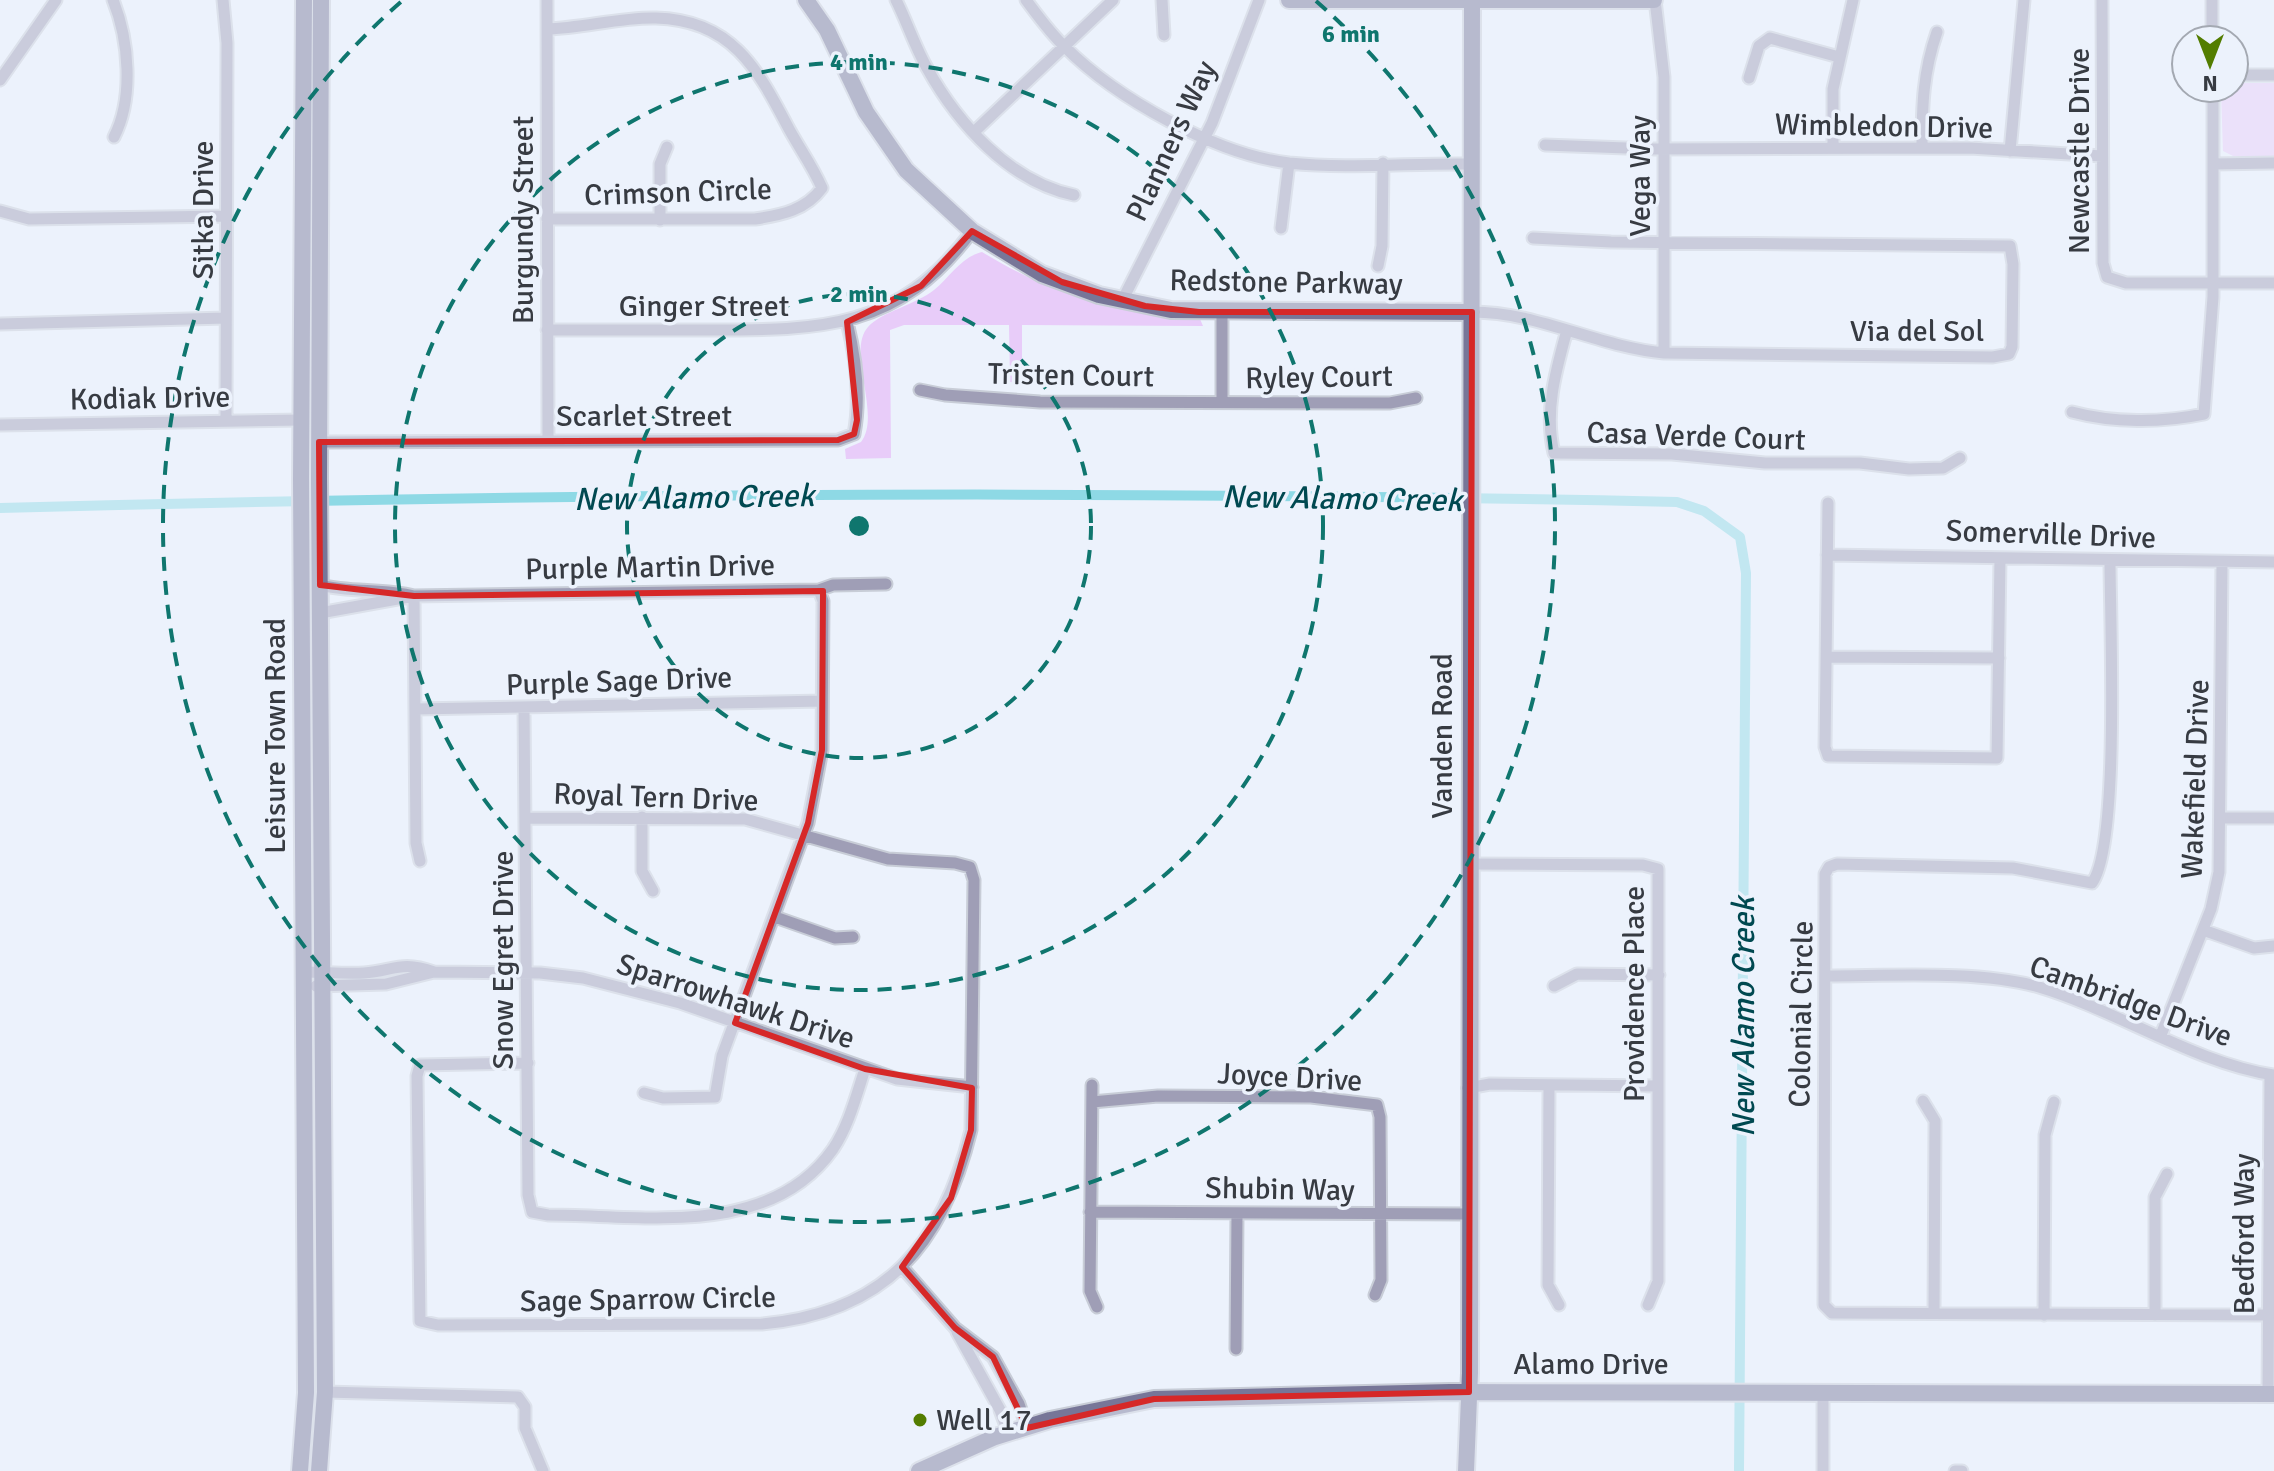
<svg xmlns="http://www.w3.org/2000/svg" width="2274" height="1471" font-family="Signika,sans-serif">
<rect width="100%" height="100%" fill="#ecf2fc"/>
<!-- green -->
<path fill="#e8ccf9" d="M2234 83H2274V156H2233L2223 151 2221 93 2223 88H2234Z
M982 252C1054 296 1117 312 1200 319L1203 326 1022 325V383L1010 382 1009 325H904L890 330 891 458 846 459 845 449 861 442C882 416 846 351 868 327 881 312 917 304 934 290 950 277 961 257 982 252Z"/>
<g fill="none" stroke-linecap="round" stroke-linejoin="round">
<!-- canal -->
<path stroke="#8ed9e5" stroke-width="10" d="M0 508C559 493 1118 490 1677 502L1704 511 1740 537 1746 573 1739 1471"/>
<defs>
<path id="street" d="M113 0C129 40 134 98 114 137
M223 0 227 43 226 420
M547 0 548 440
M896 0C907 22 915 47 927 68 958 124 1010 182 1074 195
M1026 0C1038 16 1050 33 1065 47 1116 98 1217 155 1289 163 1348 169 1411 163 1471 164
M1162 0 1164 35
M1655 0 1664 77V353
M2102 0 2103 263 2107 277 2126 283H2274
M2212 0V40
M547 29C583 28 621 17 656 18 733 20 758 70 789 129 800 149 813 167 822 188 806 210 782 215 755 219H547
M2234 75H2274
M1749 78 1759 46 1770 38 1839 57
M0 80 56 0
M974 132 1113 0
M1545 145 1653 149 1970 148 2102 156
M1833 148V89L1853 0
M1922 148C1922 106 1923 72 1937 32
M2010 151 2024 0
M2213 164 2274 163
M0 211 29 219 227 216
M660 220V164L667 147
M1281 228 1289 163
M1378 266 1382 246 1383 163
M1122 301 1212 123 1259 0
M1472 312C1539 312 1598 347 1664 353L1993 357 2009 354 2012 347 2013 264 2010 246 1611 242 1533 238
M0 324 226 318
M547 330C600 330 653 330 706 330 819 330 898 331 972 231
M1567 330C1556 370 1544 411 1554 453L1672 454 1765 463H1860L1909 469 1943 468 1960 458
M920 390 945 395 1040 402 1390 403 1416 398
M1222 402V312
M2072 412C2113 423 2161 423 2204 414L2213 297V88
M0 425 301 420
M319 442 838 440 854 434C861 397 856 358 847 322
M1828 503 1825 747 1828 756 1997 758 2000 558
M1827 555 2274 562
M2110 561C2110 620 2120 845 2092 883L2013 868 1837 864 1829 867 1825 874 1824 1305 1832 1313 2267 1315
M320 585C351 593 383 588 414 596
M414 596 416 843 420 861
M320 613 414 596 819 590 833 585 886 584
M1827 657 1999 658
M524 708 528 1195 532 1212 548 1215C643 1215 770 1239 833 1149 849 1125 856 1096 865 1069
M416 709 822 701
M642 817V871L653 891
M526 818 745 819 888 859 955 863 970 867 974 880 971 1130C943 1245 885 1313 762 1324L438 1325 420 1321 417 1076 420 1065 528 1063
M2221 818H2274
M1469 864 1643 865 1658 869V1281L1648 1305
M775 917 835 938 853 937
M2203 930 2254 948 2274 946
M305 972C324 972 344 974 364 973 393 971 401 960 434 972
M1826 976C1889 976 1980 970 2039 987 2116 1010 2197 1064 2274 1075
M316 986 386 984 434 972 540 973 583 978 680 1003 897 1079 972 1087
M1554 986 1577 974 1659 975
M2161 1035 2211 909 2219 872 2222 562
M1092 1085 1090 1291 1097 1307
M1549 1085 1548 1285 1559 1305
M1468 1088 1490 1084 1658 1086
M644 1093 663 1098 715 1097 722 1056 808 823 822 750 823 601 819 590
M1923 1101 1935 1121 1934 1313
M1092 1102 1158 1096 1311 1097 1377 1105 1380 1117 1381 1280 1375 1295
M1090 1212 1468 1214
M902 1267 955 1328 993 1357 1019 1404 1027 1428
M2044 1315 2045 1135 2054 1102
M2155 1315V1197L2167 1174
M957 1332 1000 1410 1009 1434
M1236 1349 1237 1213
M325 1392 518 1397 525 1407V1428L543 1471
M2268 1394 2270 1075
M1823 1471V1392
M1955 1471H1962"/>
<path id="secondary" d="M806 0 827 30 866 112 906 170 972 231 1042 274 1099 295 1171 310 1472 312
M1289 0H1654
M300 1471 306 1393 301 479 304 0
M319 1471 325 1392 319 479 321 0
M919 1471 995 1437 1050 1420 1154 1399 1450 1392 2274 1394
M1466 1471 1470 1373 1472 1"/>
</defs>
<!-- street casing -->
<use href="#street" stroke="#c8cdd7" stroke-width="15"/>
<!-- secondary casing -->
<use href="#secondary" stroke="#c8cdd7" stroke-width="20"/>
<!-- street -->
<use href="#street" stroke="#9f9eb6" stroke-width="11"/>
<!-- secondary -->
<use href="#secondary" stroke="#777698" stroke-width="16"/>
</g>
<!-- marked area -->
<path d="M0 0H2274V1471H0ZM972 231 1062 282 1145 306 1199 312H1472L1469 1392 1154 1399 1027 1428 993 1357 955 1328 902 1267 951 1198 971 1130 972 1088 865 1069 735 1023 808 823 822 750 823 591 414 596 320 585 319 442 838 440 854 434 857 420 847 322 921 286Z" fill="#ecf2fc" fill-opacity=".55" fill-rule="evenodd"/>
<path fill="none" stroke="#d62828" stroke-width="6" stroke-linejoin="round" d="M972 231 1062 282 1145 306 1199 312H1472L1469 1392 1154 1399 1027 1428 993 1357 955 1328 902 1267 951 1198 971 1130 972 1088 865 1069 735 1023 808 823 822 750 823 591 414 596 320 585 319 442 838 440 854 434 857 420 847 322 921 286Z"/>
<!-- distance rings -->
<g fill="none" stroke="#0f766e" stroke-width="4" stroke-dasharray="14 10">
<circle cx="859" cy="526" r="232"/>
<circle cx="859" cy="526" r="464"/>
<path d="M1316 1A696 696 0 1 1 402 1"/>
</g>
<!-- markers -->
<circle fill="#537d00" stroke="#ecf2fc" stroke-width="3" cx="920" cy="1420" r="8"/>
<g text-anchor="middle" stroke-width="7" stroke-linejoin="round" paint-order="stroke">
<!-- street labels -->
<g font-size="30" fill="#373b42" stroke="#ecf2fc">
<text transform="translate(1884 126) rotate(1)" y="10">Wimbledon Drive</text>
<text transform="translate(1171 141) rotate(-65)" y="10">Planners Way</text>
<text transform="translate(2079 151) rotate(-90)" y="10">Newcastle Drive</text>
<text transform="translate(1640 176) rotate(-90)" y="10">Vega Way</text>
<text transform="translate(678 192) rotate(-2)" y="10">Crimson Circle</text>
<text transform="translate(203 210) rotate(-90)" y="10">Sitka Drive</text>
<text transform="translate(523 220) rotate(-90)" y="10">Burgundy Street</text>
<text transform="translate(1286 282) rotate(1)" y="10">Redstone Parkway</text>
<text x="704" y="316">Ginger Street</text>
<text x="1917" y="341">Via del Sol</text>
<text transform="translate(1071 375) rotate(1)" y="10">Tristen Court</text>
<text transform="translate(1319 377) rotate(-1)" y="10">Ryley Court</text>
<text transform="translate(150 398) rotate(-1)" y="10">Kodiak Drive</text>
<text x="644" y="426">Scarlet Street</text>
<text transform="translate(1696 436) rotate(2)" y="10">Casa Verde Court</text>
<text transform="translate(2051 534) rotate(2)" y="10">Somerville Drive</text>
<text transform="translate(650 567) rotate(-1)" y="10">Purple Martin Drive</text>
<text transform="translate(619 681) rotate(-2)" y="10">Purple Sage Drive</text>
<text transform="translate(275 736) rotate(-90)" y="10">Leisure Town Road</text>
<text transform="translate(1442 736) rotate(-90)" y="10">Vanden Road</text>
<text transform="translate(2195 779) rotate(-88)" y="10">Wakefield Drive</text>
<text transform="translate(656 797) rotate(2)" y="10">Royal Tern Drive</text>
<text transform="translate(503 960) rotate(-90)" y="10">Snow Egret Drive</text>
<text transform="translate(1634 994) rotate(-90)" y="10">Providence Place</text>
<text transform="translate(736 1001) rotate(18)" y="10">Sparrowhawk Drive</text>
<text transform="translate(2131 1001) rotate(20)" y="10">Cambridge Drive</text>
<text transform="translate(1801 1014) rotate(-89)" y="10">Colonial Circle</text>
<text transform="translate(1290 1077) rotate(3)" y="10">Joyce Drive</text>
<text transform="translate(1280 1189) rotate(1)" y="10">Shubin Way</text>
<text transform="translate(2244 1234) rotate(-90)" y="10">Bedford Way</text>
<text transform="translate(648 1299) rotate(-1)" y="10">Sage Sparrow Circle</text>
<text x="1591" y="1374">Alamo Drive</text>
</g>
<!-- poi labels -->
<g font-size="30" fill="#373b42" stroke="#ecf2fc" text-anchor="start">
<text x="936" y="1430">Well 17</text>
</g>
<!-- water labels -->
<g font-size="32" font-style="italic" fill="#004951" stroke="#ecf2fc">
<text transform="translate(694 497) rotate(-1)" y="11">New Alamo Creek</text>
<text transform="translate(1342 498) rotate(1)" y="11">New Alamo Creek</text>
<text transform="translate(1743 1017) rotate(-90)" y="11">New Alamo Creek</text>
</g>
</g>
<circle cx="859" cy="526" r="12" fill="#0f766e" stroke="#ecf2fc" stroke-width="4"/>
<g font-size="24" text-anchor="middle" font-weight="bold" fill="#0f766e" stroke="#ecf2fc" stroke-width="7" stroke-linejoin="round" paint-order="stroke">
<text x="1351" y="42">6 min</text>
<text x="859" y="70">4 min</text>
<text x="859" y="302">2 min</text>
</g>
<!-- north arrow -->
<g transform="translate(2210 64) rotate(180)"><circle r="38" fill="#ecf2fc" stroke="#a4a9b2" stroke-width="2"/>
<path d="M0-6L14 30L0 20L-14 30Z" fill="#537d00"/>
<text y="-12" font-size="22" font-weight="bold" text-anchor="middle" fill="#373b42">N</text>
</g>
</svg>
